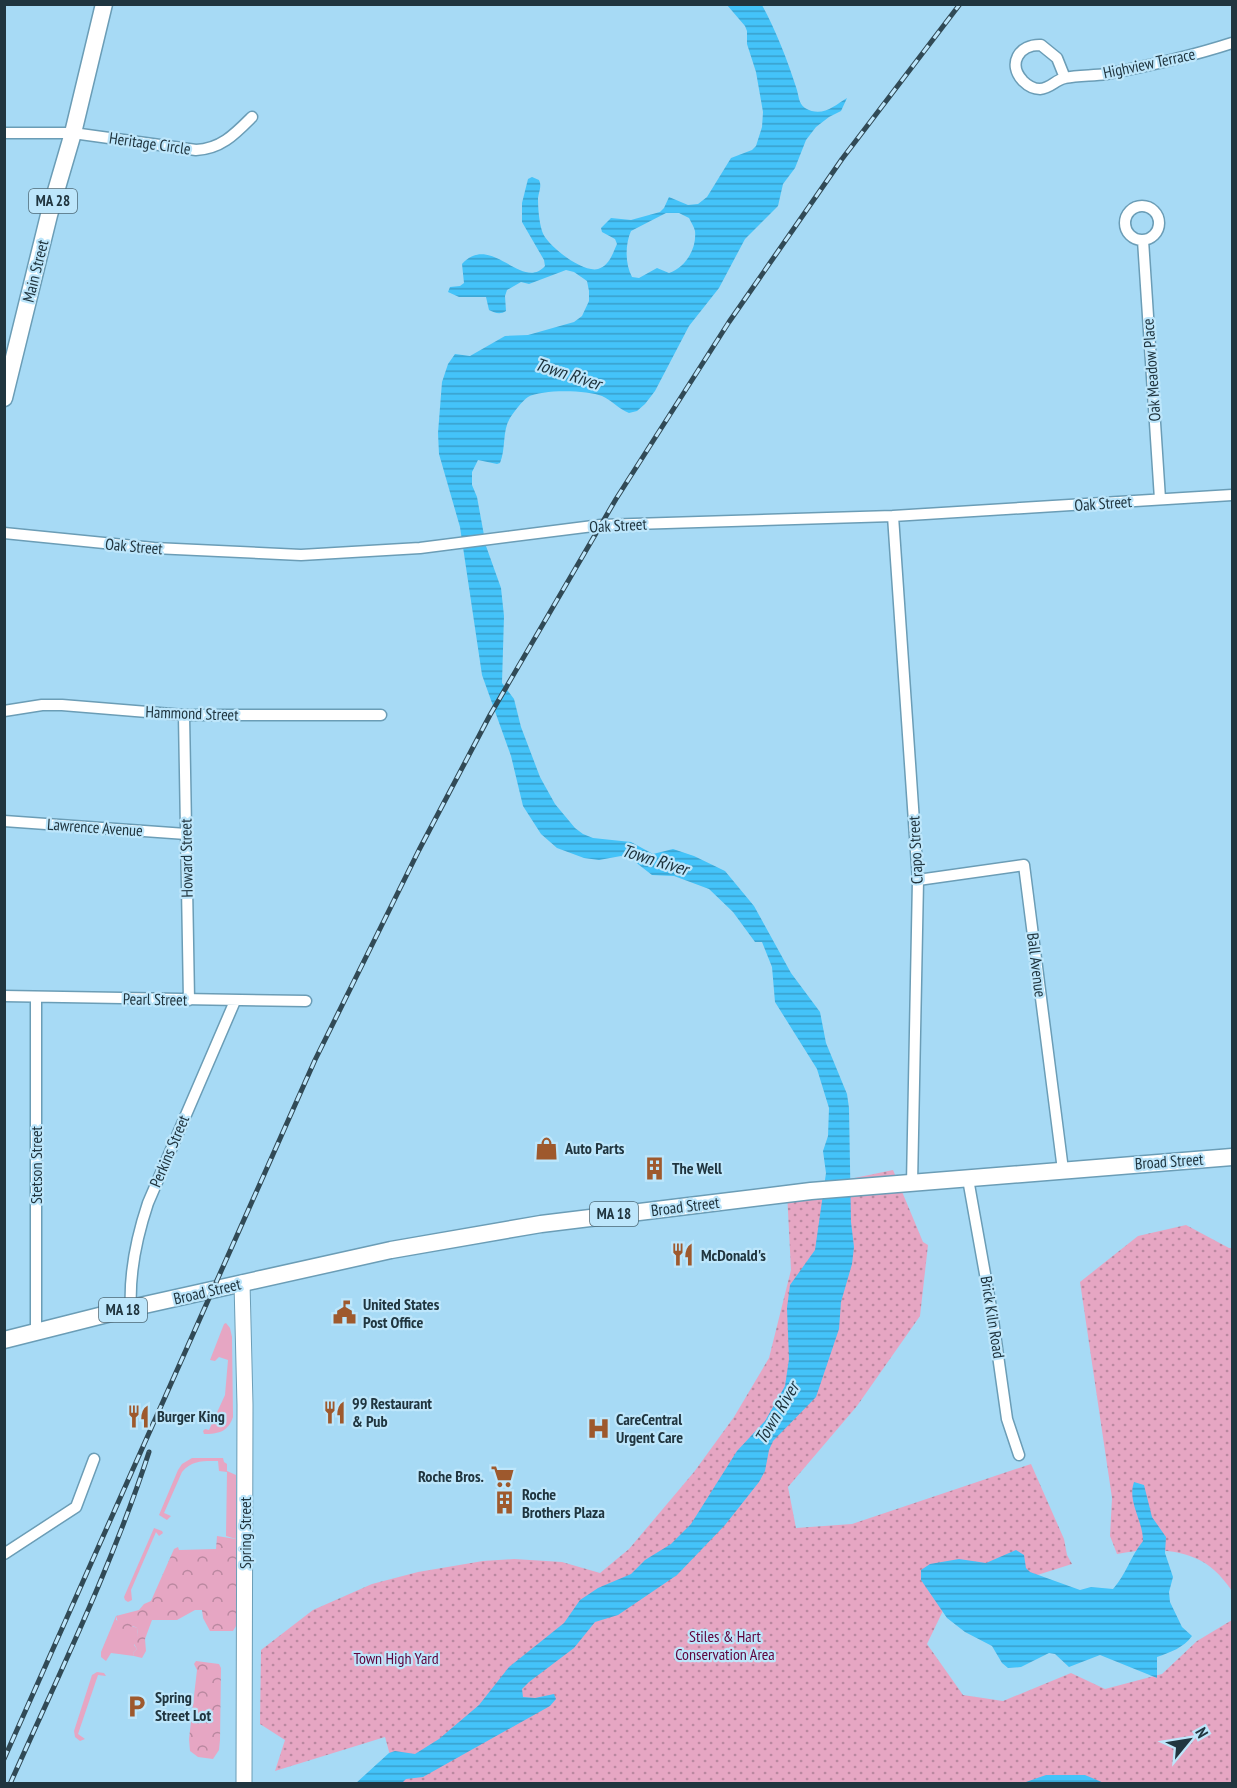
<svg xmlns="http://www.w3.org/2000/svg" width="1237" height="1788" font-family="'PT Sans Narrow',sans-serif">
<defs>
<pattern id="forest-crowns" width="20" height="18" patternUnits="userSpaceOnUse" patternTransform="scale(1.5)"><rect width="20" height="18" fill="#e6a6c3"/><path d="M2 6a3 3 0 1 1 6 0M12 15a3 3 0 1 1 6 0" fill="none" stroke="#ba88a0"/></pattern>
<pattern id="park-dots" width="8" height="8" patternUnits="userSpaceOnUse" patternTransform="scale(1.5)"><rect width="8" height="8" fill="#e6a6c3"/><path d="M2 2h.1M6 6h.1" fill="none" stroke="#ba88a0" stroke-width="1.8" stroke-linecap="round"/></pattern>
<pattern id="water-rules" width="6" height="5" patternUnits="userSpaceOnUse" patternTransform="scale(1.5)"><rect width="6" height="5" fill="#44c3f9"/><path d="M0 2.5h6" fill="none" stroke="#389fcb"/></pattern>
</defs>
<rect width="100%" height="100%" fill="#a7daf5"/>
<!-- grass -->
<path fill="#e6a6c3" d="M226 1323 230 1328 232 1337 233 1417C228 1432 218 1434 204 1434L203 1431 205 1429 209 1430 225 1395 228 1360 219 1357 215 1361 210 1360 224 1324Z
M192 1458H223L224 1462 227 1464V1471L236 1475V1539L226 1536 227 1472 219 1471 218 1461C203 1461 192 1460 182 1472L164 1513 171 1516 167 1520 159 1515 178 1470 182 1464Z
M154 1528 162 1531 163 1533 159 1536 156 1532 131 1590 132 1600 128 1602 125 1600 124 1597Z
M116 1616V1620L137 1628 138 1635 134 1645 137 1649 133 1653 134 1656 111 1653 106 1661 101 1657V1652Z
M97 1672 104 1673 106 1676 98 1675 78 1734 85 1739 80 1741 75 1737 74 1731 92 1675Z"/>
<!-- forest -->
<path fill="url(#forest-crowns)" d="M217 1536 236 1539V1626L233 1631H210L203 1618 202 1610H195L177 1620H152L145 1639 146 1651 142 1658 134 1656 133 1653 137 1649 133 1642 138 1635 137 1628 133 1626 123 1629 119 1626 116 1616 139 1610 144 1604 151 1601 174 1549 178 1547 179 1550 216 1549Z
M196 1661 219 1664 221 1668 220 1740 219 1750 213 1759 198 1757 190 1751 189 1739 197 1670 194 1664Z"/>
<!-- park -->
<path fill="url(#park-dots)" d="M893 1170 923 1242 928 1245 920 1316 857 1406 788 1487 796 1528 852 1524 1031 1464 1064 1539 1067 1555 1072 1564 1006 1585 951 1594 927 1644 963 1695 1003 1701 1071 1673 1105 1689 1162 1674 1197 1641 1232 1620V1783H396L397 1780 385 1737 275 1771 285 1740 260 1724 261 1650 313 1610 372 1584 418 1572 483 1561 514 1559 562 1562 600 1573 629 1549 694 1472 734 1417 769 1358 791 1270 787 1192Z
M1186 1225 1229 1248H1232V1591C1227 1584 1221 1576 1214 1570 1188 1547 1148 1548 1117 1554L1110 1536 1112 1498 1080 1282 1138 1236Z"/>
<!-- water -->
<path fill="url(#water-rules)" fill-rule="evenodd" d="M727 5H762C776 31 787 59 796 87 799 95 798 103 805 108 822 118 834 106 847 98L841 111 829 117 816 127 806 140 795 168 783 184 778 206 745 239 719 288 689 326 655 391 645 404 637 411 629 413C619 409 611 400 602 396 587 390 542 389 528 397 522 401 514 412 510 418 502 431 506 449 500 463L497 464 478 460 472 472V485L477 497 486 546 501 588 504 616 502 683 514 699 521 727 540 777 555 804 575 828 583 834 593 838 631 842 653 854 673 849 694 856 725 871 754 906 791 973 820 1012 826 1043 847 1094 849 1108 851 1222 854 1247 852 1264 841 1302 839 1329 816 1397 773 1441 769 1450 765 1471 759 1482 725 1525 677 1575 618 1615 595 1622 574 1648 529 1682 522 1689 523 1697 535 1698 554 1694 556 1699 550 1706 423 1777 406 1779 402 1783 355 1784 389 1753 395 1751 415 1754 439 1739 479 1705 509 1667 564 1623 580 1600 598 1588 631 1574 645 1560 671 1544 691 1524 737 1451 765 1421 785 1386 789 1359 787 1308 790 1285 815 1250 826 1173 823 1151 828 1136 829 1108 817 1069 775 1002 772 967 762 942H755L733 912 709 889 674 876 652 875 634 861 621 856 599 860 584 858 557 848 541 834 523 806 511 756 482 675 460 527 439 454 438 433 442 382 448 364 455 354 470 356 505 336 528 335 574 322 582 316 589 301V291L587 281 574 272 566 270 529 284 521 282 507 290 505 296 506 311C500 315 495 313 489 310L486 297H459L448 292 450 287 460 286 464 283 462 264C491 232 522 292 545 266L544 260 522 222V203L528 179 532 177 539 180C542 186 539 191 538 198 538 208 539 221 542 231 546 245 582 273 598 269 609 266 613 253 617 244L615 239 602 232 601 228 611 218 631 220 660 212 664 208 669 197 688 205 698 204 707 197 731 158 752 150 756 146 762 127 763 112 756 72 747 44V31L745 26ZM666 213H679L689 218C691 222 694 227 695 231 697 249 685 268 669 273L657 268 639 278 632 277C625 264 625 244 631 231Z
M1134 1482 1144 1485 1152 1517 1166 1537 1165 1553 1173 1577 1169 1592 1170 1602 1182 1627 1192 1636C1183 1648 1171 1652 1157 1657V1678L1100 1655 1069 1667 1055 1654 1049 1653 1021 1667 1008 1668 1002 1663 992 1646 965 1632 947 1618 921 1580V1570L930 1564 959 1559 986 1563 1016 1550 1024 1555 1026 1568 1030 1572 1080 1590 1091 1587 1113 1589C1127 1573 1130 1557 1143 1541 1143 1520 1127 1502 1134 1482Z
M1046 1775H1085L1104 1783H1023Z"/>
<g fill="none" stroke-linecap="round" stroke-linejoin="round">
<defs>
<path id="street" d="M1065 78 1057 58 1041 45C1019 44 1007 64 1023 81 1028 86 1034 89 1040 89 1051 88 1055 80 1065 78 1078 75 1093 76 1106 74 1148 66 1192 56 1232 43
M4 133H73L196 150C221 149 235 134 252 117
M1125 223a17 17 0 1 1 34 0a17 17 0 1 1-34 0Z
M1143 240 1160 499
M893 516 918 880 912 1184
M4 533 154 548 301 555 420 548 601 525 893 516 1232 495
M4 711 42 705H62L184 715H381
M184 715 189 1000
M4 821 186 834
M918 880 1024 865 1063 1170
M4 996 306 1001
M36 998V1332
M968 1179 992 1313 1007 1419 1019 1455
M131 1308C129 1273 137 1236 148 1203L235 1001
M4 1554 76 1507 94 1459"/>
<path id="secondary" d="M242 1283 245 1405 244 1784"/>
<path id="primary" d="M4 398 49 215 73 133 104 4
M4 1340 131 1308 391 1250 541 1224 811 1191 1232 1157"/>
</defs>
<!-- street casing -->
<use href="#street" stroke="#6b9db6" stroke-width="13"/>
<!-- secondary casing -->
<use href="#secondary" stroke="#6b9db6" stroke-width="17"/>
<!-- primary casing -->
<use href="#primary" stroke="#6b9db6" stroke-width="19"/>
<!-- street -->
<use href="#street" stroke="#fff" stroke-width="10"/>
<!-- secondary -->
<use href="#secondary" stroke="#fff" stroke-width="15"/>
<!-- primary -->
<use href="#primary" stroke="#fff" stroke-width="16"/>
<defs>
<path id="rail" d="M4 1759 315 1060 419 850 490 715 616 499 729 322 842 159 960 4
M10 1784C59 1674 112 1566 149 1452"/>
</defs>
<!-- rail casing -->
<use href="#rail" stroke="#314a56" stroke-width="5"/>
<!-- rail -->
<use href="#rail" stroke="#bde6fb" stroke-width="3" stroke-dasharray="9" stroke-linecap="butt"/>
</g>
<!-- icons -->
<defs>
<symbol id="shop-bare" viewBox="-9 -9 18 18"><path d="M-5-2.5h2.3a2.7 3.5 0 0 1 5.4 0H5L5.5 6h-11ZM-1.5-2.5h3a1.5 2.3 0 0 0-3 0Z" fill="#9e592d" stroke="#bde6fb" stroke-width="2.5" paint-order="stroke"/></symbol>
<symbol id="building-bare" viewBox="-9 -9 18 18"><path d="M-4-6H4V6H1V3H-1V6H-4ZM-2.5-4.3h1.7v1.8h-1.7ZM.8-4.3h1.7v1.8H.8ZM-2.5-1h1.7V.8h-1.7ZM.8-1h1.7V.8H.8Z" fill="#9e592d" stroke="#bde6fb" stroke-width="2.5" paint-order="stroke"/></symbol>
<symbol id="restaurant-bare" viewBox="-9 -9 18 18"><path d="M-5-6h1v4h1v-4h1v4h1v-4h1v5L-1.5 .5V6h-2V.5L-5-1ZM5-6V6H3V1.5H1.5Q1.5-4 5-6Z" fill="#9e592d" stroke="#bde6fb" stroke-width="2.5" paint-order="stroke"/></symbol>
<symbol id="civic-bare" viewBox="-9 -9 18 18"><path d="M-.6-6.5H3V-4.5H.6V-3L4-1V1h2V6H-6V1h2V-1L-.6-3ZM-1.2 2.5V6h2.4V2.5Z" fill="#9e592d" stroke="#bde6fb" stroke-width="2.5" paint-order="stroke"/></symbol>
<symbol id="hospital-bare" viewBox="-9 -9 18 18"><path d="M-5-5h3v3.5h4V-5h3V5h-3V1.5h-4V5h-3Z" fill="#9e592d" stroke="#bde6fb" stroke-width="2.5" paint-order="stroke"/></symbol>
<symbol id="supermarket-bare" viewBox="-9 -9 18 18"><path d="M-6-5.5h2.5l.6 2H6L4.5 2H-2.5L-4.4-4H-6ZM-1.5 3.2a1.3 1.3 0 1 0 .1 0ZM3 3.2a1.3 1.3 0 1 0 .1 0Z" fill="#9e592d" stroke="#bde6fb" stroke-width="2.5" paint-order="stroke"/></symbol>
<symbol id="parking-bare" viewBox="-9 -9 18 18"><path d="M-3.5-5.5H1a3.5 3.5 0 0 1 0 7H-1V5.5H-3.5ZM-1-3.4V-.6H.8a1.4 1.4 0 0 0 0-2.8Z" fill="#9e592d" stroke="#bde6fb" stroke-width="2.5" paint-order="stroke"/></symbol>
</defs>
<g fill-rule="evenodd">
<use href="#shop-bare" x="530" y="1132" width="33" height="33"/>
<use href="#building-bare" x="638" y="1152" width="33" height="33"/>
<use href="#restaurant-bare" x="666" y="1238" width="33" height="33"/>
<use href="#civic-bare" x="328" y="1296" width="33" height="33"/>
<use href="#restaurant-bare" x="318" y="1396" width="33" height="33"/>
<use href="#restaurant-bare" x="122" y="1400" width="33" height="33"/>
<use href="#hospital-bare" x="582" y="1412" width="33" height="33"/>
<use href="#supermarket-bare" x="486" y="1460" width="33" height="33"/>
<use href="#building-bare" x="488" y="1486" width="33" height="33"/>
<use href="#parking-bare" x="120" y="1690" width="33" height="33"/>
</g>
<g text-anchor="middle" stroke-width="4.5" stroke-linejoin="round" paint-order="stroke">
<!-- shield labels -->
<g fill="#bde6fb" stroke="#4f6a77" stroke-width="1.5">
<rect x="29" y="189" width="48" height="24" rx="4.5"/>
<rect x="590" y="1202" width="48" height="24" rx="4.5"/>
<rect x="99" y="1298" width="48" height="24" rx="4.5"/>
</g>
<g font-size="15" font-weight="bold" fill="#20353f">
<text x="53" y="206">MA 28</text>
<text x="614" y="1219">MA 18</text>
<text x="123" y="1315">MA 18</text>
</g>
<!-- street labels -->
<g font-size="16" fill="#20353f" stroke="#bde6fb">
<text transform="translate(1149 63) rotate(-12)" y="6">Highview Terrace</text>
<text transform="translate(150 143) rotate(8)" y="6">Heritage Circle</text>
<text transform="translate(35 271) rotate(-76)" y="6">Main Street</text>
<text transform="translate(1151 370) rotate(-94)" y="6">Oak Meadow Place</text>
<text transform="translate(1103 503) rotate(-4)" y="6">Oak Street</text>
<text transform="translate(618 525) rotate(-3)" y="6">Oak Street</text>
<text transform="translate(134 546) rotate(5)" y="6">Oak Street</text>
<text transform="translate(192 713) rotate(2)" y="6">Hammond Street</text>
<text transform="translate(95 827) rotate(4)" y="6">Lawrence Avenue</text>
<text transform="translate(915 850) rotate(-93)" y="6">Crapo Street</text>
<text transform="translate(186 858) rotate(-91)" y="6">Howard Street</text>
<text transform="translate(1037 965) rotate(83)" y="6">Ball Avenue</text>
<text transform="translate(155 999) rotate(1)" y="6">Pearl Street</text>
<text transform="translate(169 1151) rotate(-67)" y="6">Perkins Street</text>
<text transform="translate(1169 1161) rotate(-4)" y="6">Broad Street</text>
<text transform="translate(36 1165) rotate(-90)" y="6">Stetson Street</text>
<text transform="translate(685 1206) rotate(-7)" y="6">Broad Street</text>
<text transform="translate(207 1291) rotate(-13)" y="6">Broad Street</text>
<text transform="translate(993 1317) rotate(81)" y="6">Brick Kiln Road</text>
<text transform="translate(245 1533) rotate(-90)" y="6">Spring Street</text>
</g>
<!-- poi labels -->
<g font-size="16" font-weight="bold" fill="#20353f" stroke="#bde6fb" text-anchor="start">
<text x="565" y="1154">Auto Parts</text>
<text x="672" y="1174">The Well</text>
<text x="701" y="1261">McDonald's</text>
<text x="363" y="1310">United States<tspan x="363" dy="18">Post Office</tspan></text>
<text x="352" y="1409">99 Restaurant<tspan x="352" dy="18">&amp; Pub</tspan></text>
<text x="157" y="1422">Burger King</text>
<text x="616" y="1425">CareCentral<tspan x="616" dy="18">Urgent Care</tspan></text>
<text x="484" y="1482" text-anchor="end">Roche Bros.</text>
<text x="522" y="1500">Roche<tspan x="522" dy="18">Brothers Plaza</tspan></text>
<text x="155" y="1703">Spring<tspan x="155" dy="18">Street Lot</tspan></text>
</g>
<!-- park labels -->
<g font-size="16" fill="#5e023b" stroke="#bde6fb">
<text x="725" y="1642">Stiles &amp; Hart<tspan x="725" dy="18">Conservation Area</tspan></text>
<text x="396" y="1664">Town High Yard</text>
</g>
<!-- water labels -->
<g font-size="18" font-style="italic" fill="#1c313b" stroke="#bde6fb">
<text transform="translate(568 374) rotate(18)" y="6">Town River</text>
<text transform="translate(655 860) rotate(17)" y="6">Town River</text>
<text transform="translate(777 1413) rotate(-59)" y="6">Town River</text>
</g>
</g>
<!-- border -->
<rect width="1237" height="1788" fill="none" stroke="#20353f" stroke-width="12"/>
<!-- north arrow -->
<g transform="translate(1189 1740) rotate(60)" stroke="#bde6fb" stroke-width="4.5" paint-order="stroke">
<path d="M0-4.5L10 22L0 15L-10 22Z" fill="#20353f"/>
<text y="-9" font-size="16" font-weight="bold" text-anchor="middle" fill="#20353f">N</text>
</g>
</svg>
